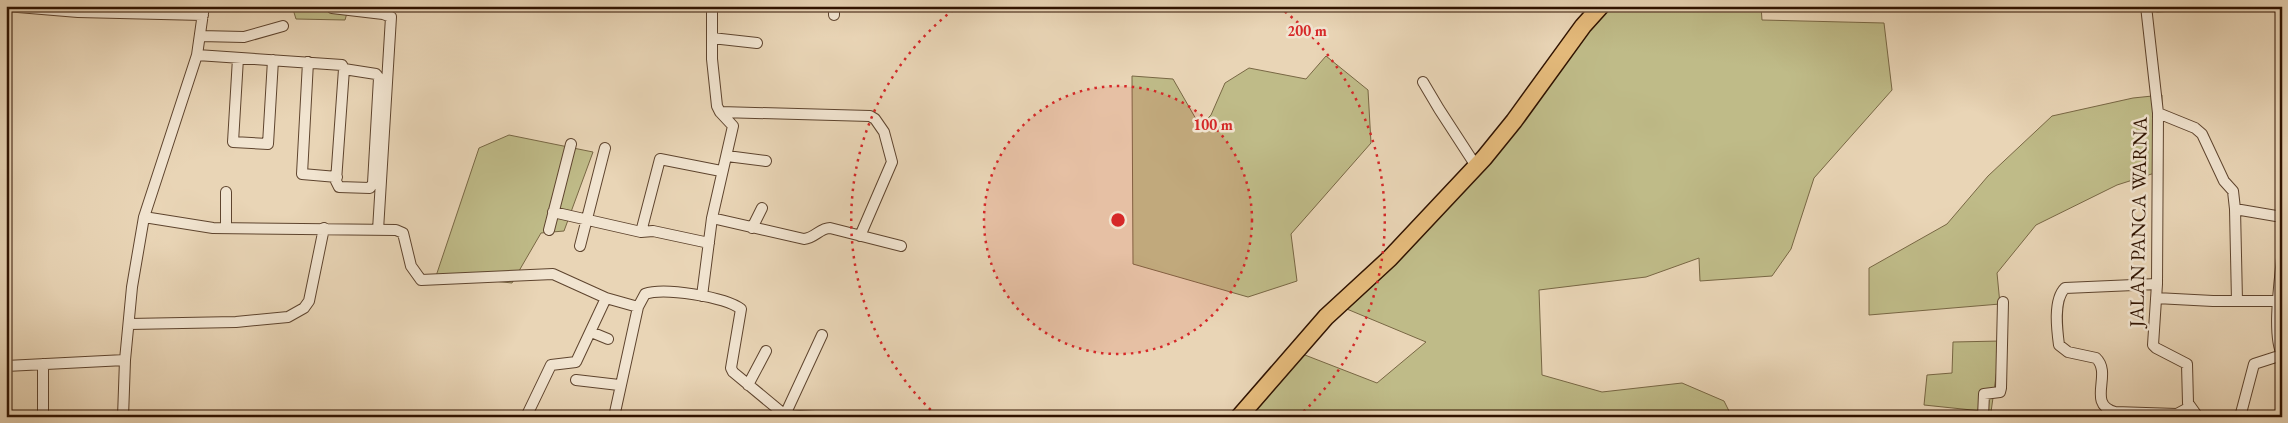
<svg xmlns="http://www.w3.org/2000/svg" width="2288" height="423" font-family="'EB Garamond',serif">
<rect width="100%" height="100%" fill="#e9d5b6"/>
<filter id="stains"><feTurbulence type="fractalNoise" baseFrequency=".004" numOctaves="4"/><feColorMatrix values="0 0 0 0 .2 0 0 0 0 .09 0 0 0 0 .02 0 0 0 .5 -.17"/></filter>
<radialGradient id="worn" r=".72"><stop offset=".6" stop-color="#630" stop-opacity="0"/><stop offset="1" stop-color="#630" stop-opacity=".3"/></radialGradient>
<!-- green -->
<path fill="#bfbb88" stroke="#786744" d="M292 6H349L345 20 296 19Z
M1599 6H1761L1762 20 1884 23 1892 90 1814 178 1791 249 1772 276 1700 281 1699 258 1646 277 1539 290 1542 375 1602 392 1682 383 1724 401 1732 417H1236L1292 350 1377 383 1426 342 1342 307 1510 129Z
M2144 6H2189V10L2157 12Z
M1326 56 1368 90 1371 143 1291 234 1297 281 1248 297 1133 264 1132 76 1173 79 1200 126 1211 115 1225 83 1249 68 1306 79Z
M2162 95 2161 171 2117 185 2036 225 1997 273 2000 304 1869 315V268L1947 224 1988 176 2052 116 2133 98Z
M509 135 593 152 564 231 541 233 512 283 475 279 434 282 479 148Z
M2001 341 1991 412 1924 405 1927 375 1952 373 1953 342Z"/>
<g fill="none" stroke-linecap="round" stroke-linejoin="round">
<defs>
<path id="street" d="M6 6 78 12 203 15
M2146 6 2158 113 2157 284 2153 345 2156 348 2187 364 2188 403 2198 417
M332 8 383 14 391 17 378 230
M834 15V6
M200 36 244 37 283 26
M712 38 757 43
M197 55 342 65 344 69 376 74 379 78 373 183 370 188 339 187 336 181 344 69
M238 58 233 142 268 144 273 60
M308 62 302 174 337 177
M1423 82 1439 109 1476 166
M720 112 870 116 875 119 884 132 892 162 860 236
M2158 113 2195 128 2202 134 2224 181 2233 191 2235 209 2282 217
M727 156 766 161
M2235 209 2237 301
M553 212 641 232 653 231 709 243
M144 217 213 228 396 230 403 233 411 266 421 280 553 274 606 298 638 307
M712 218 804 239C815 238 820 228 830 228L901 246
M226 228V192
M752 228 762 208
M549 230 571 144
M641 232 660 159 721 171
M580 246 605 148
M2282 258C2280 280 2272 335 2282 354
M2157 284 2065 288C2053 300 2057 330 2059 345L2068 352 2096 358C2113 374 2086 404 2115 412L2177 414 2190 407
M702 296 712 218 733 126 720 112 717 106 712 59V6
M2156 298 2213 301H2282
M129 324 236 322 288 317 304 308 309 301 324 228
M591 332 608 339
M6 366 125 360
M576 380 619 385
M748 385 766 351
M43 417V364
M123 417 125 360 132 287 144 217 197 55 204 6
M526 417 551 365 576 362 606 298
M614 417 638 307 645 294C664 287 725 297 741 309L731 368 733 372 785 415 815 417
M784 417 822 335
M1983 417 1984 394 2000 392 2001 388 2003 302
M2240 417 2254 364 2282 355"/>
<path id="primary" d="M1239 417 1326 317 1390 258 1484 158 1514 121 1583 26 1601 6"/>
</defs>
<!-- street casing -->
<use href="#street" stroke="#5e442e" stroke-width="12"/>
<!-- primary casing -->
<use href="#primary" stroke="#301300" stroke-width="19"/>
<!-- street -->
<use href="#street" stroke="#f1e4d0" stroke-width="10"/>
<!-- primary -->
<use href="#primary" stroke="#e4ba7b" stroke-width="16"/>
</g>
<!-- distance rings -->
<circle cx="1118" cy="220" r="134" fill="#d62828" fill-opacity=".12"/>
<g fill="none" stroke="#d62828" stroke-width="2.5" stroke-dasharray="2.5 5">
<circle cx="1118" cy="220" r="134"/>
<path d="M936 415A267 267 0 0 1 957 7M1279 7A267 267 0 0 1 1300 415"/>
</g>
<g text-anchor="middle" stroke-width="5" stroke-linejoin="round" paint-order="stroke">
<!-- street labels -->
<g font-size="20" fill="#301300" stroke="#f1e4d0">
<text transform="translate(2138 222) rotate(-89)" y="7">JALAN PANCA WARNA</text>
</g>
</g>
<circle cx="1118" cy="220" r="8" fill="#d62828" stroke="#f1e4d0" stroke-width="2.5"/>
<g font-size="15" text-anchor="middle" font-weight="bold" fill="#d62828" stroke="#f1e4d0" stroke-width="5" stroke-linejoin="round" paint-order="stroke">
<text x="1307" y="36">200 m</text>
<text x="1213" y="130">100 m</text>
</g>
<!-- margin -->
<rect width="2288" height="423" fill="none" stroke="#e9d5b6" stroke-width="25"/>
<rect x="8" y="8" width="2273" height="408" fill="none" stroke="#301300" stroke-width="2.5"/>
<rect x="12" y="12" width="2263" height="398" fill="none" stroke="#301300"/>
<rect width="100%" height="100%" filter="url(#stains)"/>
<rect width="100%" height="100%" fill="url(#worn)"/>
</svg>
